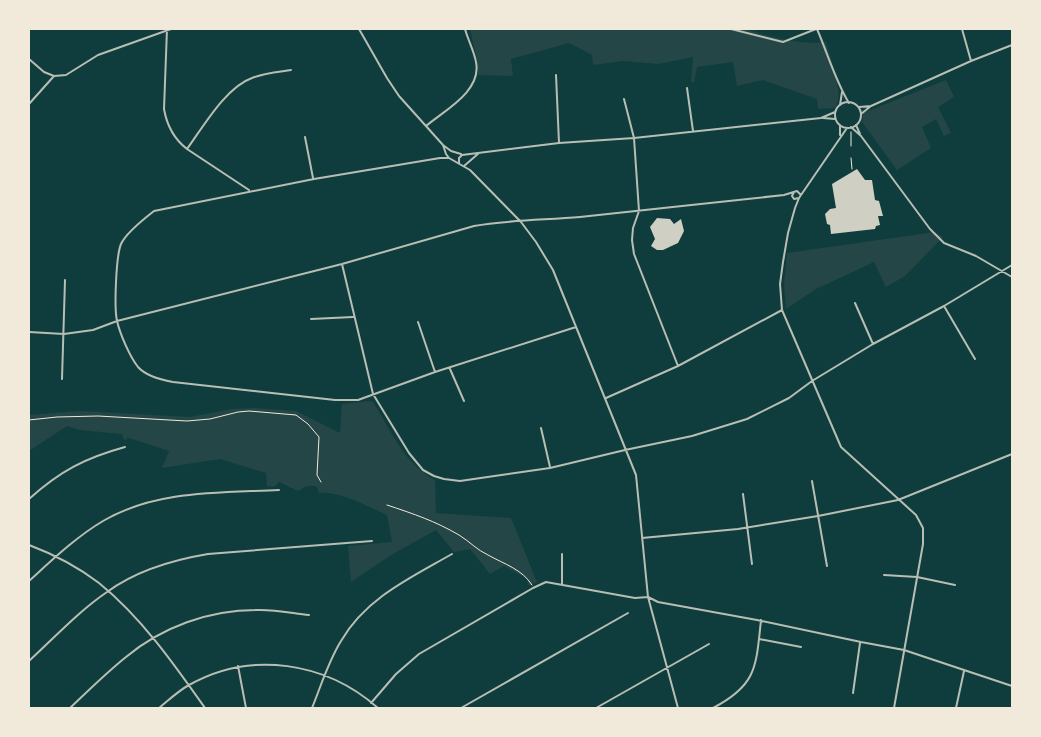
<svg xmlns="http://www.w3.org/2000/svg" width="1041" height="737" font-family="Lato,sans-serif">
<rect width="100%" height="100%" fill="#0f3d3e"/>
<!-- green -->
<path fill="#244646" d="M470 29H745C772 37 798 45 826 42 830 58 845 95 835 108L818 109 817 99 763 80 737 86 733 62 697 67 694 82H691L693 57 658 64 623 61 593 65 592 55 569 43 511 59 513 76 478 75 477 60Z
M946 80 954 97 938 107 951 133 944 136 936 119 922 127 931 148 897 170 862 122 863 113Z
M935 232 943 237 905 276 886 287 874 262 816 289 786 309 784 285 787 253Z
M370 401 373 402C391 430 404 464 435 480L436 513 511 518 537 582 529 586 526 578 504 566 490 574 470 549 454 552 436 530 391 555 351 582 348 546 392 542 387 515C369 507 339 490 319 493L317 487C310 484 304 487 298 491L279 482 274 487 267 486 266 473 220 459 162 468 169 451 129 438 124 440 122 434 80 430 67 426 29 451 30 428H29V415L80 411 190 417 232 409 254 408 296 411 340 433 342 404Z"/>
<!-- building -->
<path fill="#cfcfc3" d="M857 169 865 180H872L875 200 879 201 883 216H878L880 225 876 226 875 229 831 234 830 225 827 224 825 214 830 209 836 208 832 184Z
M657 218 670 219 674 224 681 219 684 231 678 243 663 250H657L651 246 655 239 650 227Z"/>
<g fill="none" stroke-linecap="round" stroke-linejoin="round">
<!-- path -->
<path stroke="#f1e9da" stroke-width="1" d="M851 146V132
M851 158 852 169
M29 420 57 417 98 416 187 421 210 419 238 412 249 411 296 415 308 424 319 437 317 475 321 482
M387 505C414 514 435 521 459 535 469 541 477 550 488 555 504 564 522 569 532 585"/>
<!-- minor -->
<path stroke="#b8beb3" stroke-width="2" d="M167 29 164 109C167 126 174 139 187 149L249 190
M359 29 387 78 399 96 443 145 451 151 461 154
M731 29 783 42 816 29
M817 29C827 52 836 82 849 103
M962 29 971 61
M29 59 44 72 54 76 66 75 98 55 171 29
M556 75 559 143
M687 88 693 131
M624 99 634 138 639 211 633 228 632 240 634 254 678 366
M835 115a13 13 0 1 1 26 0a13 13 0 1 1-26 0Z
M29 104 54 76
M840 105 842 92
M859 107 871 106
M861 114 871 106 971 61 1012 45
M823 118 835 119
M856 125 860 134
M426 126C445 110 482 91 476 62 474 51 468 40 465 29
M851 127 861 136 930 229 944 243 976 256 1012 277
M840 135V125
M305 137 313 178
M443 145 446 154 449 158 470 170 521 222 536 242 553 270 636 475 648 597 678 708
M187 149C203 127 226 87 252 78 264 73 278 72 291 70
M462 155 559 143 634 138 821 118 835 112
M449 158H440L314 179 154 211C145 218 126 233 121 244 116 256 114 308 117 321 120 334 130 357 138 367 146 376 162 380 173 382L335 400H358L435 372 576 327
M459 163V158L462 155
M464 166 479 153
M801 195 847 128
M799 198 795 208 788 233 783 262 780 284 782 310 841 447 916 515 923 528V544L894 708
M342 264 373 394 409 453 423 470 434 476 444 479 460 481 550 468 625 450 692 436 747 419 789 398 812 381 873 344 944 306 1012 265
M855 303 873 344
M944 306 975 359
M311 319 353 317
M418 322 435 372
M29 332 64 334 93 330 117 321 342 264 474 226C508 220 545 220 580 217 648 210 716 202 784 195L797 191 801 195 799 198 794 199 792 196 794 192
M450 369 464 401
M62 379 65 280
M606 398 678 366 782 310
M541 428 550 467
M812 481 827 566
M743 494 752 564
M29 499C60 471 85 458 125 447
M642 538 738 529 818 516 898 500 1012 454
M29 545C53 554 78 567 99 583 141 617 174 664 205 708
M884 575 917 577 955 585
M29 581C52 560 76 537 103 521 156 490 220 493 279 490
M562 584V554
M759 639 801 647
M29 661C54 638 79 611 107 592 137 570 172 560 208 554L372 541
M238 666 246 708
M853 693 860 643
M371 703 396 674 419 654 533 588 546 582 635 598 648 597 658 602 757 620 861 642 904 650 1012 686
M70 708C88 691 106 673 126 657 162 627 209 610 256 610 273 609 291 613 309 615
M159 708C169 700 178 691 189 685 251 650 326 662 378 708
M312 708C321 686 328 662 341 641 366 598 410 578 452 554
M461 708 628 613
M596 708 709 644
M713 708C757 685 756 667 761 620
M956 708 964 671"/>
</g>
<!-- border -->
<rect width="1041" height="737" fill="none" stroke="#f1e9da" stroke-width="60"/>
</svg>
